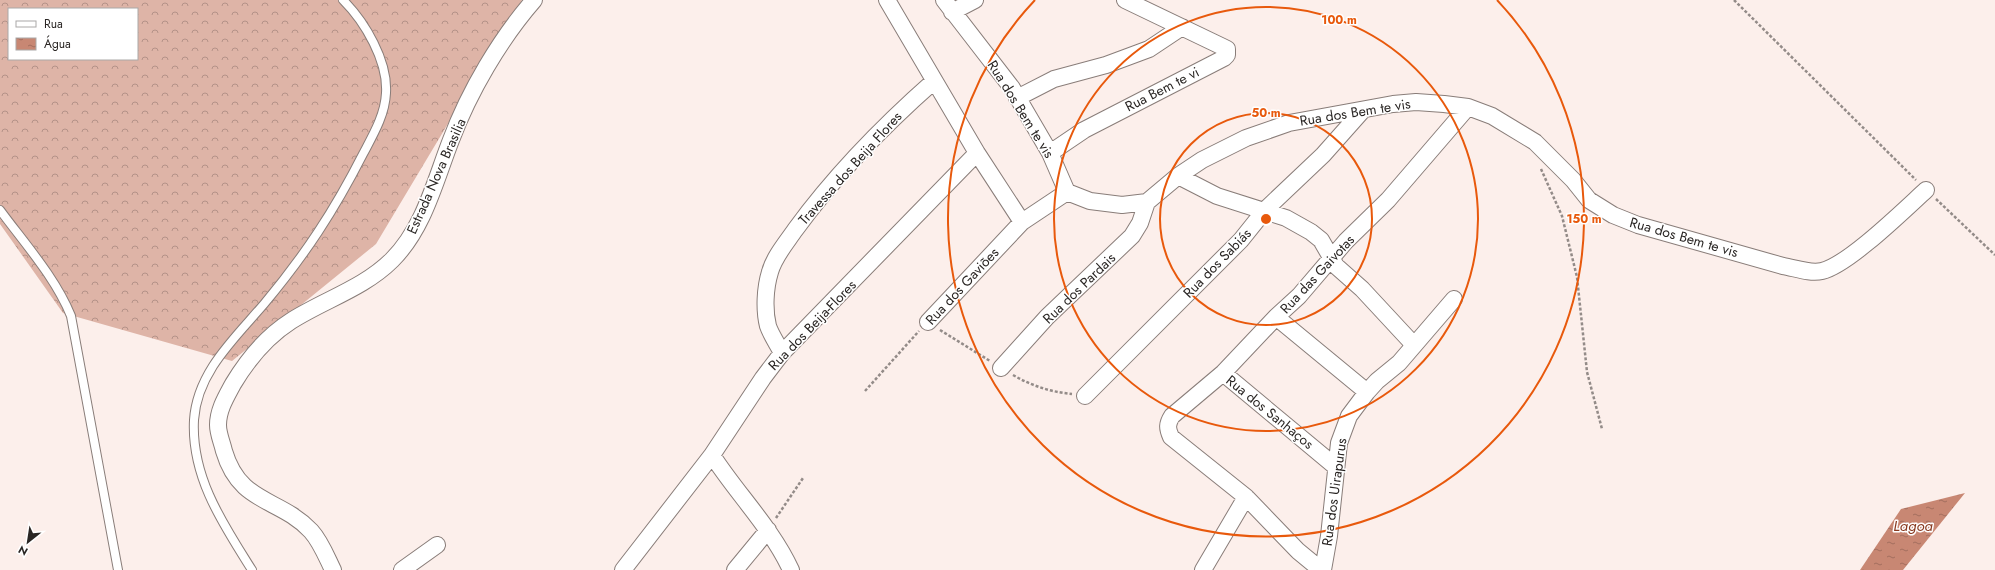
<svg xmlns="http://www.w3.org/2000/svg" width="1995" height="570" font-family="Jost,sans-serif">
<defs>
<pattern id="forest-crowns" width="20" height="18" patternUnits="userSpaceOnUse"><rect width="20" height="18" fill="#deb4a7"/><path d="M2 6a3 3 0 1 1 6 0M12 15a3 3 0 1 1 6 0" fill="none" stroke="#b49288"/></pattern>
<pattern id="water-ripples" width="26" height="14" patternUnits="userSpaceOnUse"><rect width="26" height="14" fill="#c88773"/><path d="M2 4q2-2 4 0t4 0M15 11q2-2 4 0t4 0" fill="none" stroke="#a36e5e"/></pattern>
</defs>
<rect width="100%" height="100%" fill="#fcefeb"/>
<!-- forest -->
<path fill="url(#forest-crowns)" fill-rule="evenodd" d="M0 0H522L376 244 232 361 63 313 0 224ZM9 9H137V59H9Z"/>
<!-- water -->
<path fill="url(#water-ripples)" d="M1965 493 1903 570H1860L1901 509Z"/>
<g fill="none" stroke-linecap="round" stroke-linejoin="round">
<defs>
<path id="lane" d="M0 210C25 244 55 277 71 316L118 570
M252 570C223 524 191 477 194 420 197 372 235 338 264 304 305 255 334 211 363 154 373 135 385 115 386 93 388 61 365 22 343 0"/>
<path id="street" d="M887 0 977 153 1022 222
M944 0 1012 88 1050 153 1067 192 1090 201 1122 205 1147 202 1178 176 1202 160 1246 138 1289 123 1393 104 1416 102 1444 104 1468 107 1492 116 1535 142 1573 180 1589 200 1613 215 1638 225 1783 266C1795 268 1810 274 1822 271 1848 265 1904 210 1926 190
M952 12 975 0
M1017 98 1054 79 1106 65 1149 49 1182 27
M1050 153 1084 130 1224 58 1227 55V49L1223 47 1125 0
M1178 176 1217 196 1286 218 1311 232 1321 240 1336 266 1362 289 1414 345
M1276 317 1367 392
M928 322 1022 222 1067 192
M782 353C778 345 771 335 768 326 764 310 765 288 770 272 774 257 786 243 795 230 835 175 883 126 934 81
M1001 368 1047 317 1132 236 1140 223 1147 202
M1223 373 1336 467
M1085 396 1241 240 1265 210 1323 155 1363 110
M712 455C737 494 771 527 791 570
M333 570C327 558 321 542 311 531 279 497 240 505 224 451 222 442 218 434 218 425 218 410 226 397 233 384 248 359 266 337 291 321 324 300 364 288 392 260 424 228 435 181 451 140 469 92 500 39 534 0
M402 570 437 545
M623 570 712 455 763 378 782 353 977 153
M735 570 768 530
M1203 570 1246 497
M1321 570 1298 551 1246 497 1171 437C1167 428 1167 424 1172 416L1223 373 1276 317 1299 296 1346 241 1388 200 1468 107
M1323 570 1329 536 1339 443 1349 416 1367 392 1377 381 1399 363 1454 299"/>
</defs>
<!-- lane casing -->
<use href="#lane" stroke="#897d79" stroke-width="10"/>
<!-- street casing -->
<use href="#street" stroke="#897d79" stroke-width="18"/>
<!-- path -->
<path stroke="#938b88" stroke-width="2.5" stroke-dasharray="3 2" stroke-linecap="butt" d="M1734 0 1916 180
M1541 169 1562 216 1577 277 1587 372 1602 429
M1936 199 1995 255
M940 330 990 361
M1013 375C1032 386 1051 392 1072 394
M865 391 919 331
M776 518 803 478"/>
<!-- lane -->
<use href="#lane" stroke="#fff" stroke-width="8"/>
<!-- street -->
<use href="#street" stroke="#fff" stroke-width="16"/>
</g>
<!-- distance rings -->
<g fill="none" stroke="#e8590c" stroke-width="2">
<circle cx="1266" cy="219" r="106"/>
<circle cx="1266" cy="219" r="212"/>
<path d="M1497 0A318 318 0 1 1 1035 0"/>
</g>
<g text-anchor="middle" stroke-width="3" stroke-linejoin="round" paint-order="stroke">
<!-- street labels -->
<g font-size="14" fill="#2a2624" stroke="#fff">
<text transform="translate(1162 89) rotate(-27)" y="5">Rua Bem te vi</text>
<text transform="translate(1021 109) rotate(58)" y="5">Rua dos Bem te vis</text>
<text transform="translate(1355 112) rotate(-9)" y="5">Rua dos Bem te vis</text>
<text transform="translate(850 168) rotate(-48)" y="5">Travessa dos Beija Flores</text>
<text transform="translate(436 176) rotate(-66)" y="5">Estrada Nova Brasilia</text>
<text transform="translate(1684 237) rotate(16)" y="5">Rua dos Bem te vis</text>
<text transform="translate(1217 263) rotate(-46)" y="5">Rua dos Sabiás</text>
<text transform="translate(1317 274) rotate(-47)" y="5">Rua das Gaivotas</text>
<text transform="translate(962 286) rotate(-47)" y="5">Rua dos Gaviões</text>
<text transform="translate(1079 288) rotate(-44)" y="5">Rua dos Pardais</text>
<text transform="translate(812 325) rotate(-46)" y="5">Rua dos Beija-Flores</text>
<text transform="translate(1270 412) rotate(39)" y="5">Rua dos Sanhaços</text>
<text transform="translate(1334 492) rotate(-82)" y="5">Rua dos Uirapurus</text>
</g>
<!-- water labels -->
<g font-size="15" font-style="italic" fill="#88391f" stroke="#fff">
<text x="1913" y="531">Lagoa</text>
</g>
</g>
<circle cx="1266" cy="219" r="6" fill="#e8590c" stroke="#fff" stroke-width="2"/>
<g font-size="12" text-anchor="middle" font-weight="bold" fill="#e8590c" stroke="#fff" stroke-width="3" stroke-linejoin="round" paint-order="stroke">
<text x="1339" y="24">100 m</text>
<text x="1266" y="117">50 m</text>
<text x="1584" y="223">150 m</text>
</g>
<!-- legend -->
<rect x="8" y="8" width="130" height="52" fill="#ffffff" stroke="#aaa8a7"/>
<rect x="16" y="21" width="20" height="6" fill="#ffffff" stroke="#aaa8a7"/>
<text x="44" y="28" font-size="12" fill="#2a2624">Rua</text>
<rect x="16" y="38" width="20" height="12" fill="url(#water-ripples)" stroke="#aaa8a7"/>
<text x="44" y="48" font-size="12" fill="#2a2624">Água</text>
<!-- north arrow -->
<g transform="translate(28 542) rotate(210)" stroke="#ffffff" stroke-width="3" paint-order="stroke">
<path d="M0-3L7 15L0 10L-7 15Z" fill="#2a2624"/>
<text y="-6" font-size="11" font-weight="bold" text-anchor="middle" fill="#2a2624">N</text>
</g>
</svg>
